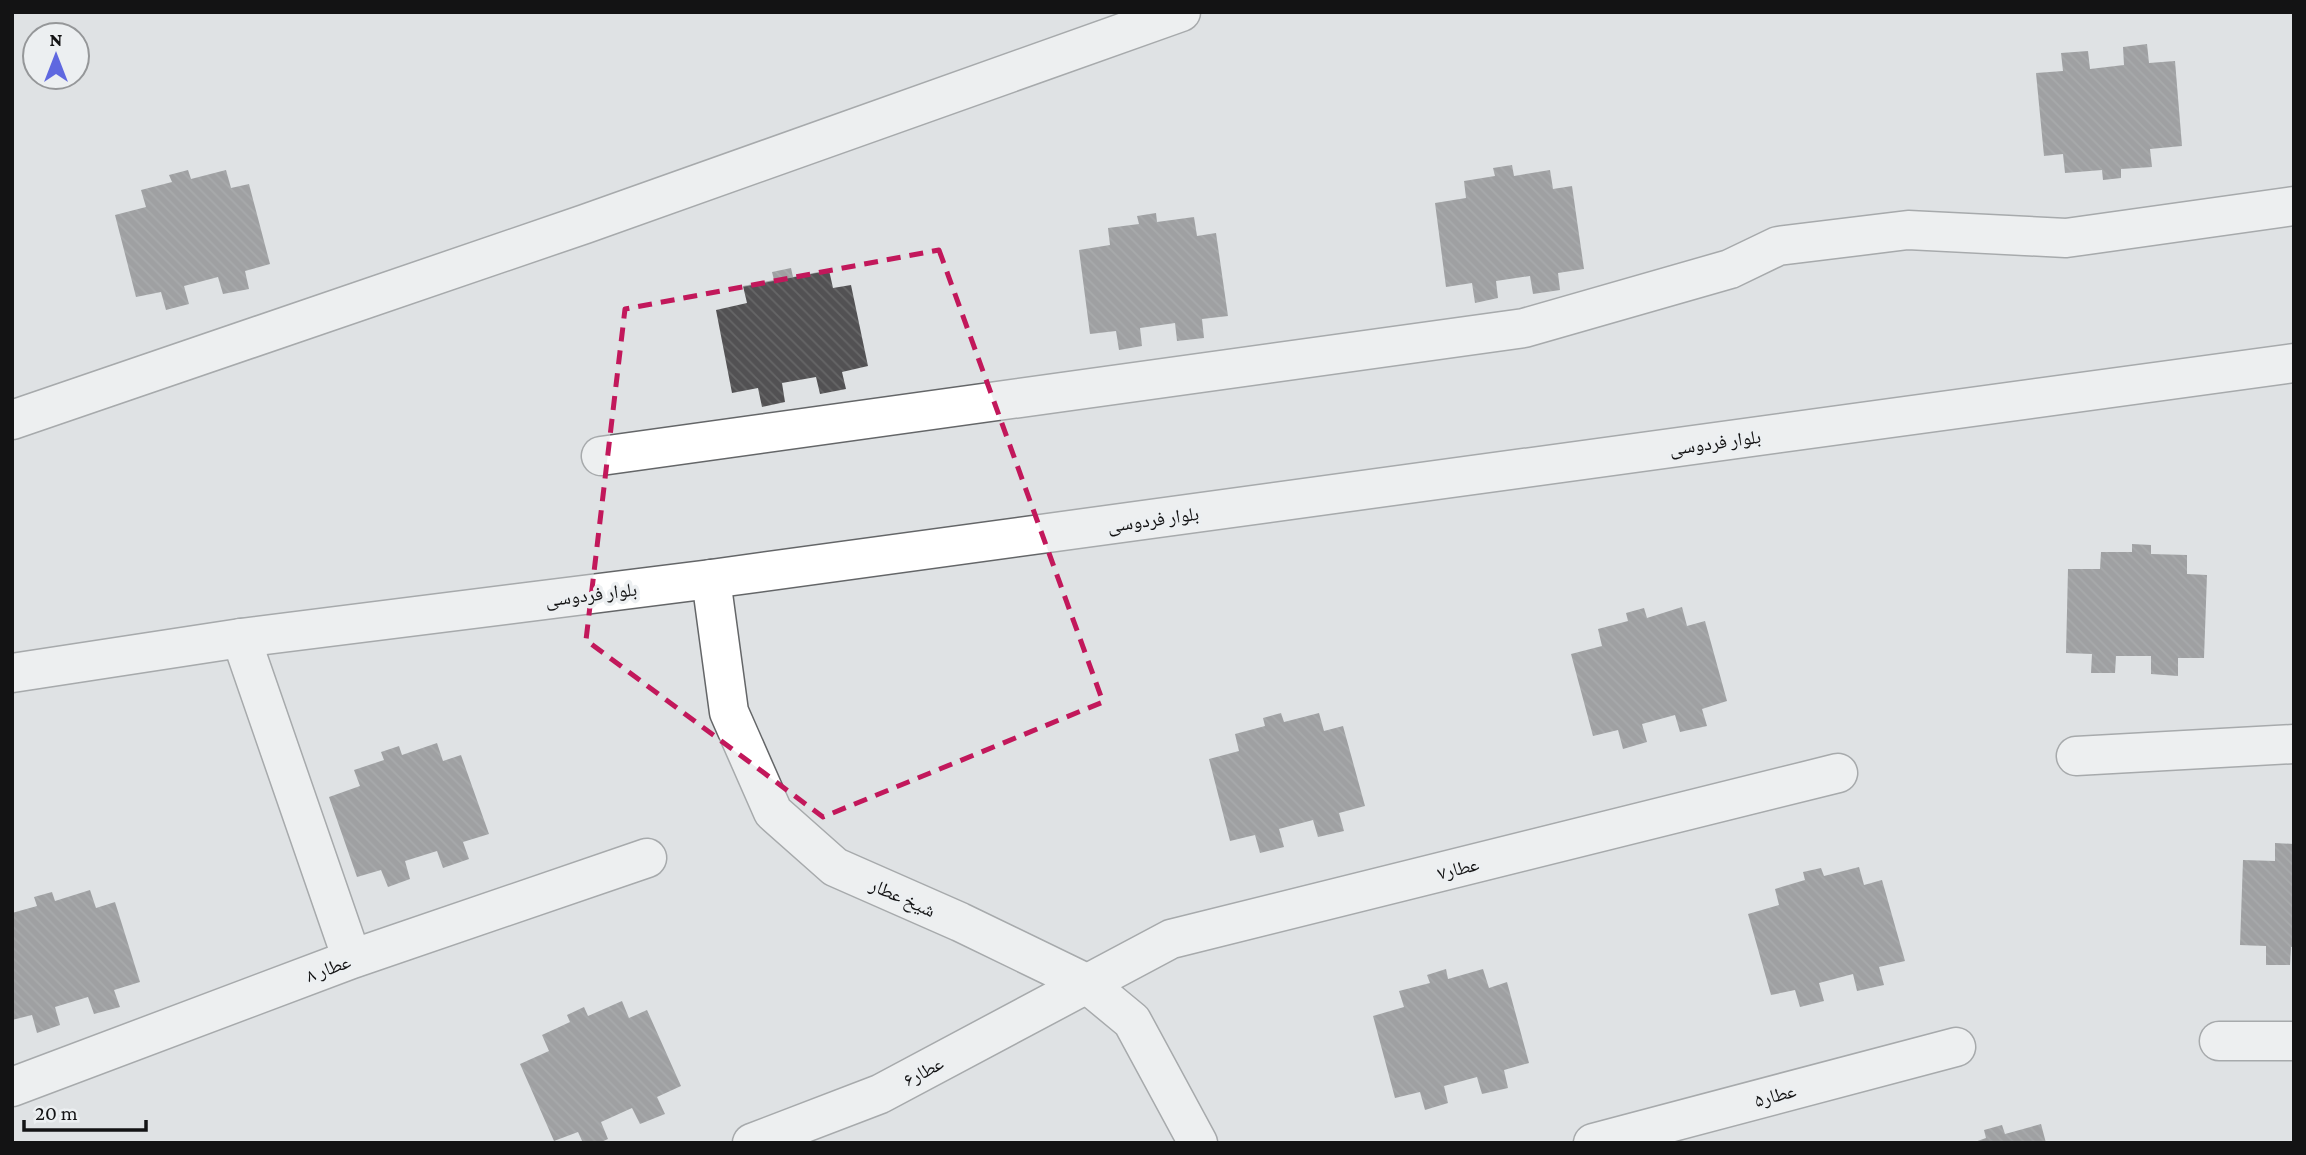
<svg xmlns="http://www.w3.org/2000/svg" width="2306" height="1155" font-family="'Crimson Pro','Noto Naskh Arabic',serif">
<defs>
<pattern id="building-back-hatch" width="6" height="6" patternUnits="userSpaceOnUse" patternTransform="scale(1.75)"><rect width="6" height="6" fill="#525153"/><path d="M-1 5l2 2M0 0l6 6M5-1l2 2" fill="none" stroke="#666667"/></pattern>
</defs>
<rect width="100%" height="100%" fill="#dfe2e4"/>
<!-- building -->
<path fill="url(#building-back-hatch)" d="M2147 44 2149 63 2175 61 2182 146 2150 149 2152 167 2121 169V178L2103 180 2102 170 2065 173 2063 154 2044 156 2036 73 2063 71 2061 53 2088 51 2090 69 2124 65 2123 47Z
M1512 165 1514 176 1550 170 1553 189 1572 186 1584 269 1558 273 1560 290 1533 294 1530 276 1496 281 1498 298 1475 303 1472 283 1446 287 1435 203 1466 198 1464 181 1495 176 1493 168Z
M188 170 191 179 226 170 231 188 249 184 270 264 245 271 249 289 223 294 218 277 184 286 189 304 166 310 161 292 136 297 115 215 146 207 141 190 172 182 169 175Z
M1156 213 1157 222 1194 217 1197 236 1216 233 1228 316 1202 319 1204 338 1177 341 1175 323 1140 328 1142 346 1119 350 1116 331 1090 334 1079 250 1110 245 1108 228 1139 224 1137 216Z
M791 268 793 277 829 270 833 288 851 285 868 366 842 372 846 389 820 394 816 377 782 383 785 402 762 407 758 388 732 393 716 310 747 303 743 286 774 280 772 272Z
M2132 544 2151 545V554L2187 555V574L2207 575 2204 658H2178V676L2151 674V656H2116L2115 673H2091L2092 654 2066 653 2068 569H2100L2101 552H2132Z
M1682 607 1687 626 1705 621 1727 701 1702 709 1707 726 1680 732 1675 715 1642 724 1647 742 1623 749 1618 730 1593 736 1571 654 1602 646 1598 629 1628 621 1626 613 1644 608 1647 618Z
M1281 713 1284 722 1319 713 1324 731 1343 726 1365 806 1339 813 1344 831 1318 837 1313 820 1279 829 1284 847 1260 853 1255 835 1230 841 1209 759 1239 751 1235 734 1265 726 1263 718Z
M437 743 443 761 461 755 489 834 463 842 469 859 443 868 437 851 405 861 410 879 388 887 381 870 357 877 329 797 360 786 354 770 384 760 381 752 399 746 402 755Z
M2275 843 2294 844V947H2291L2290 965H2266V946L2240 945 2243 860 2275 861Z
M1859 867 1864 885 1882 880 1905 961 1879 967 1884 985 1857 991 1853 974 1819 983 1824 1001 1800 1007 1795 990 1771 995 1748 914 1779 905 1775 889 1805 880 1803 872 1821 868 1824 876Z
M90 890 96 908 115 902 140 982 114 990 120 1007 94 1014 88 997 55 1007 60 1025 37 1033 32 1015 12 1020V913L37 906 34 897 52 892 55 901Z
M1446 969 1448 979 1483 969 1489 988 1507 982 1529 1063 1504 1070 1508 1088 1482 1094 1477 1077 1444 1086 1448 1103 1425 1110 1420 1092 1395 1098 1373 1016 1404 1007 1399 991 1430 983 1427 975Z
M622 1001 629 1018 647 1010 681 1086 657 1097 665 1114 640 1124 632 1108 601 1122 608 1139 599 1143H583L578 1132 554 1141 520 1064 549 1051 542 1035 570 1022 567 1015 584 1007 588 1016Z
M2041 1124 2046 1143H1972L1986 1138 1984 1130 2002 1125 2005 1134Z"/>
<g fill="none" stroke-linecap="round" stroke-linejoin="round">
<defs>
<path id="street" d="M12 420 585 224 1181 12
M601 456 1524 328 1730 269 1778 246 1908 230 2066 238 2294 206
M711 579 729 712 773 812 835 867 960 922 1086 983 1132 1021 1198 1143
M241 638 352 959
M2076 756 2294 744
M2219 1041H2294
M12 1087 352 959 647 858
M752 1143 880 1094 1171 939 1838 773
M1593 1143 1956 1047"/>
<path id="secondary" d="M12 673 241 638 711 579 2294 363"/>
</defs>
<!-- street casing -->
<use href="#street" stroke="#646668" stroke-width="41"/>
<!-- secondary casing -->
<use href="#secondary" stroke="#646668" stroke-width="41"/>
<!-- street -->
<use href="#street" stroke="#fff" stroke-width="38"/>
<!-- secondary -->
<use href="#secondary" stroke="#fff" stroke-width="38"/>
</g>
<!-- marked area -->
<path d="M0 0H2306V1155H0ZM939 250 1103 702 823 817 586 640 625 309Z" fill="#dfe2e4" fill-opacity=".55" fill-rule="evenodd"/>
<path fill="none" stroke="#c2185b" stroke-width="5" stroke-dasharray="14 9" stroke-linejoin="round" d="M939 250 1103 702 823 817 586 640 625 309Z"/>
<g text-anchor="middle" stroke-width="7" stroke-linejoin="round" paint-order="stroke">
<!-- street labels -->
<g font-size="19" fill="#131314" stroke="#eceff1">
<text transform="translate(1715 442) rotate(-8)" y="7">بلوار فردوسی</text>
<text transform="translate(1153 519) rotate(-8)" y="7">بلوار فردوسی</text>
<text transform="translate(591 594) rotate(-7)" y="7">بلوار فردوسی</text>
<text transform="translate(1458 868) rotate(-14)" y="7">عطار۷</text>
<text transform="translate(903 897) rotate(24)" y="7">شیخ عطار</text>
<text transform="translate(328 968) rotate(-20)" y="7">عطار ۸</text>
<text transform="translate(923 1071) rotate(-28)" y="7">عطار۶</text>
<text transform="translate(1775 1095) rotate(-15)" y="7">عطار۵</text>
</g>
</g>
<!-- border -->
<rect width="2306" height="1155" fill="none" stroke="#131314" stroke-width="28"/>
<!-- north arrow -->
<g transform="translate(56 56)"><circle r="33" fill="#eceff1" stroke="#959799" stroke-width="2"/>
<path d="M0-5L12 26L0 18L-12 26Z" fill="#5f68e0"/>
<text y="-10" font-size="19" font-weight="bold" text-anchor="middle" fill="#131314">N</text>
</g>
<!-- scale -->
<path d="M24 1120v10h122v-10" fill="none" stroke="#131314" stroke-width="3.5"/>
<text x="35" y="1120" font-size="21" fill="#131314" stroke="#eceff1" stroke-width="5" paint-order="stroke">20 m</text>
</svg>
